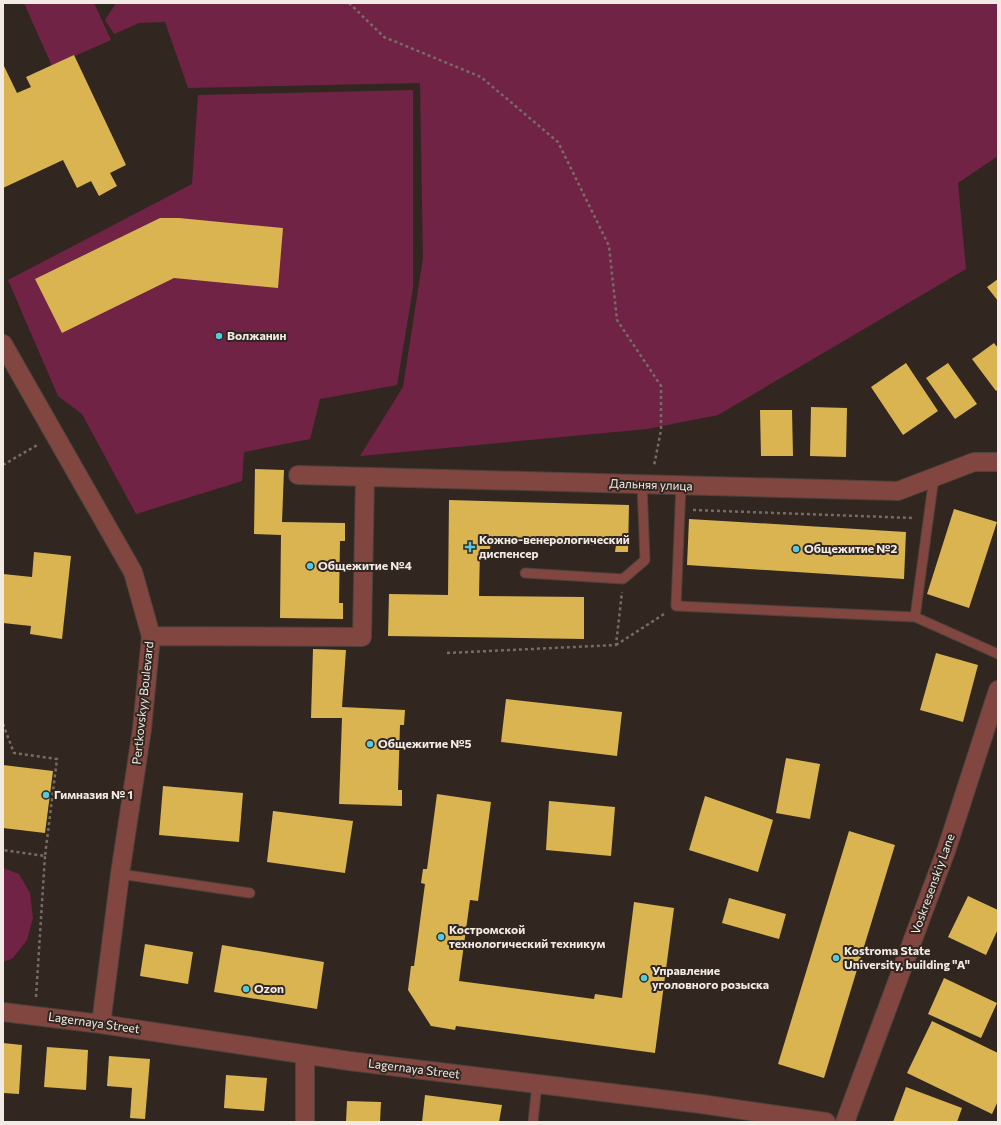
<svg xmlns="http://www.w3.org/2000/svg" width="1001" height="1125" font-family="Commissioner,sans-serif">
<rect width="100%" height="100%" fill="#322720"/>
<!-- park -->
<path fill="#702345" d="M24 3H94L111 40 52 66Z
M116 3H998V156L958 183 966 269 718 415 647 429 360 456 403 387 423 258 420 83 188 88 165 22 139 23 114 34 105 20Z
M413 90V288L397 385 320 399 310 439 244 452 242 481 136 514 82 414 58 396 8 280 192 184 198 95Z
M3 868 19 874 30 893 33 918 27 940 13 958 3 962Z"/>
<!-- building -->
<path fill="#d9b451" d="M74 55 126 165 110 173 117 186 99 196 91 181 77 188 63 160 3 188V64L17 93 31 87 26 77Z
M160 218H179L283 228 278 288 174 278 62 333 35 279Z
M998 279V301L987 287Z
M994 343 998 348V389L996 391 972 359Z
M906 363 938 411 903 435 871 387Z
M948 363 977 404 955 419 926 378Z
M811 407 847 408 846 457 810 456Z
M760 410H792L793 456H761Z
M255 469 284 470 282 522 345 523V541H340L339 603H343V619L280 618 281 535 254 534Z
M449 500 629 505 628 552H615L616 545 491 542 490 549H480L479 596 584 597V639L388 636 389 594 448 595Z
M954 509 997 522 969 608 927 594Z
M689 519 906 532 904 579 687 565Z
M34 552 71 556 62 639 30 634 31 626 3 623V574L32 577Z
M313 649 346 650 342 707 405 710 404 725H400L398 790H402V806L339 804 342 718H311Z
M936 653 978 665 963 722 920 710Z
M506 699 622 712 617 756 501 742Z
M786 758 820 764 810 819 776 813Z
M3 765 53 771 45 833 3 828Z
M163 786 243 793 239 842 159 835Z
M437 794 491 802 478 901 470 900 459 981 594 999 595 994 622 998 634 902 674 908 655 1053 456 1026 455 1030 431 1026 408 990 411 966H414L425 884 421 883 423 869H427Z
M705 796 773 820 758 872 689 850Z
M549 801 615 807 611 856 546 850Z
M273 811 353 821 345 873 267 862Z
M849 831 895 845 824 1078 778 1064Z
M968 896 998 910V929L986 955 948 937Z
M729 898 786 914 779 939 722 923Z
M145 944 193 952 188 984 140 976Z
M222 945 324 962 317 1009 214 992Z
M944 978 997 1003 981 1038 928 1014Z
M932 1021 998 1053V1101L992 1114 907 1073Z
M3 1043 22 1045 19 1094 3 1093Z
M47 1047 88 1050 86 1090 44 1087Z
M109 1056 150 1059 145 1119 130 1118 132 1088 107 1086Z
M226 1075 267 1078 264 1111 224 1108Z
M906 1087 962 1108 957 1122H893Z
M425 1095 502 1105 499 1122H422Z
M347 1101 381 1102 380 1122H346Z"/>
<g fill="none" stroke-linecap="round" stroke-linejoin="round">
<defs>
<path id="service" d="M681 485 676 606 915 617 998 654
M525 573 623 579 645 560 642 484
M915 617 934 477
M120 874 250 893
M533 1122 537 1084"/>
<path id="minor" d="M3 344 133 572 151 636 142 729 120 874 101 1024
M298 475 898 491 974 462H998
M151 636 362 637 365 477
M3 1012 101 1024 349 1061 701 1104 826 1122
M305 1122V1055
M845 1122 947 848 998 690"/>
</defs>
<!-- service casing -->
<use href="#service" stroke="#4d423c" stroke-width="11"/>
<!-- minor casing -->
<use href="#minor" stroke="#4d423c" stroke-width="20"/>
<!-- path -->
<path stroke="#766c66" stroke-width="2.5" stroke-dasharray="3 3" stroke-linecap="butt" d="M349 3 384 37 481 77 558 142 609 246 617 320 661 386V430L654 466
M3 465 39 444
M693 510 914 518
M616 645 664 614
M447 653 616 645 622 592
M3 724 14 753 57 759 45 856 3 850
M36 997 45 856"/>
<!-- service -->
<use href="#service" stroke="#81463f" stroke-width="9"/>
<!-- minor -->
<use href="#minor" stroke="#81463f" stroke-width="18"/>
</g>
<!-- markers -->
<g fill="#55cadf" stroke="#322720" stroke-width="1.5">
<circle cx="219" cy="336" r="4"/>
<path d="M468 541h4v4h4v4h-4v4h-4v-4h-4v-4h4z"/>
<circle cx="796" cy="549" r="4"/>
<circle cx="310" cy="566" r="4"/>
<circle cx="370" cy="744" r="4"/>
<circle cx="46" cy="795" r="4"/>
<circle cx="441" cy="937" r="4"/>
<circle cx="836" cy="958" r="4"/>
<circle cx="644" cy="978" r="4"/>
<circle cx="246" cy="989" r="4"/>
</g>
<g text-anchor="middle" stroke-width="4" stroke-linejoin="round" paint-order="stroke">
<!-- poi labels -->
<g font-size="12" font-weight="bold" fill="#f1eae5" stroke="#322720" text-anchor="start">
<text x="227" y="340">Волжанин</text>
<text x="479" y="544">Кожно-венерологический<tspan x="479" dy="14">диспенсер</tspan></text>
<text x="804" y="553">Общежитие №2</text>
<text x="318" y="570">Общежитие №4</text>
<text x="378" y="748">Общежитие №5</text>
<text x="54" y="799">Гимназия № 1</text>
<text x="449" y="934">Костромской<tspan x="449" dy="14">технологический техникум</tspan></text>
<text x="844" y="955">Kostroma State<tspan x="844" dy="14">University, building "A"</tspan></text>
<text x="652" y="975">Управление<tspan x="652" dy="14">уголовного розыска</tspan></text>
<text x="254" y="993">Ozon</text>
</g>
<!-- street labels -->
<g font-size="12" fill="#f1eae5" stroke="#322720">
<text transform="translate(651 485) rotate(2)" y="4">Дальняя улица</text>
<text transform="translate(143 703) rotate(-84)" y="4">Pertkovskyy Boulevard</text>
<text transform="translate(933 884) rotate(-70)" y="4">Voskresenskiy Lane</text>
<text transform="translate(94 1023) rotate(8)" y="4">Lagernaya Street</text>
<text transform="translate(414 1069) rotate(7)" y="4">Lagernaya Street</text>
</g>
</g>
<!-- border -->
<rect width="1001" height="1125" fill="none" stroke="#f1eae5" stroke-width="8"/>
</svg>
